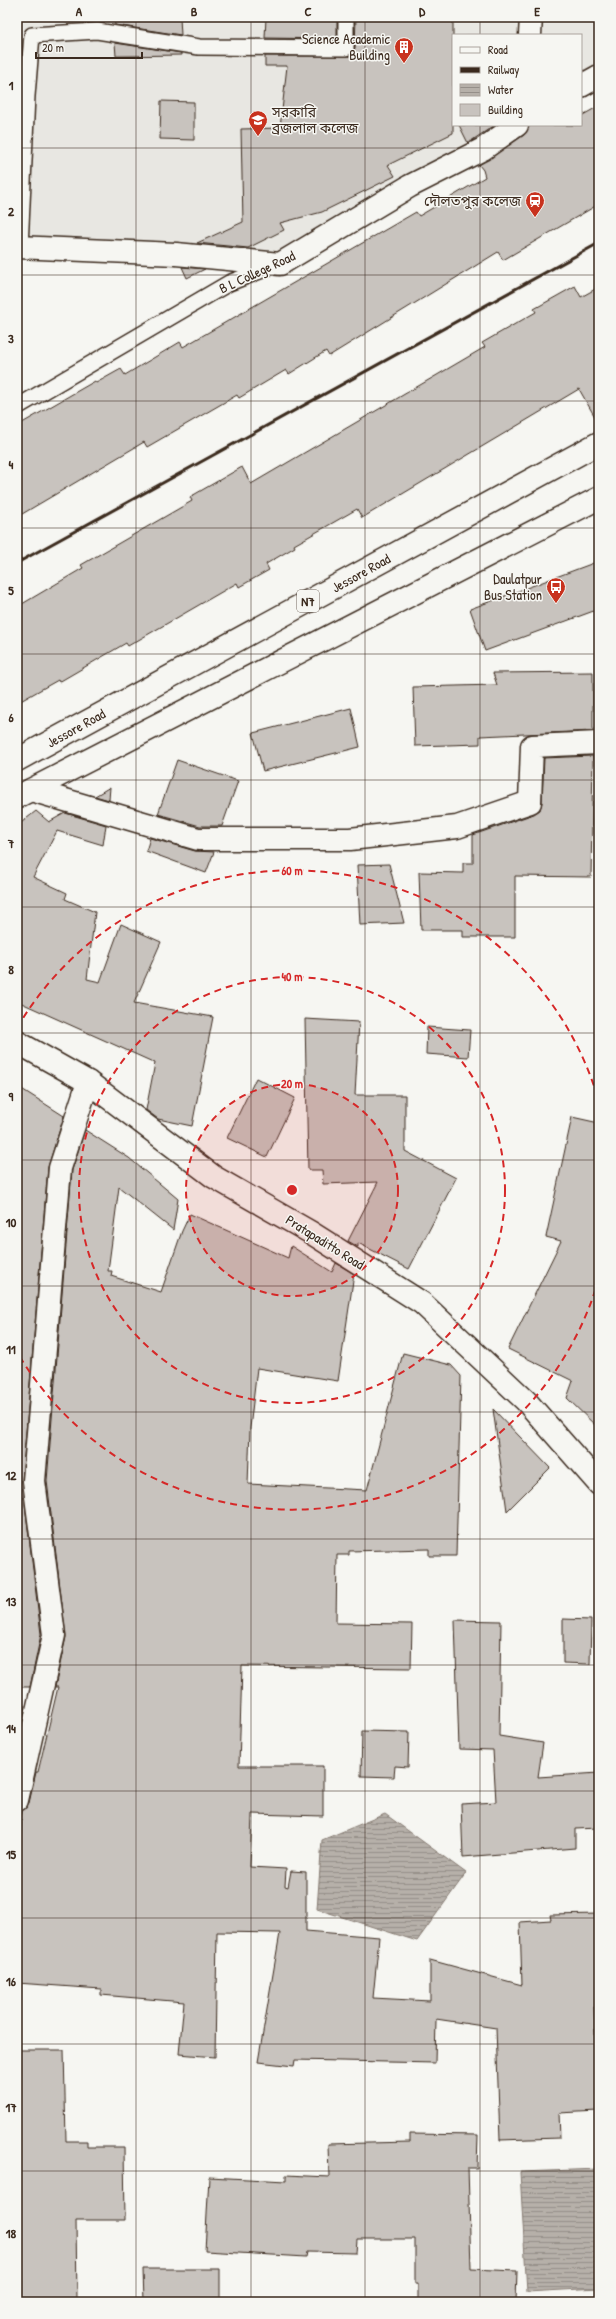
<svg xmlns="http://www.w3.org/2000/svg" width="616" height="2319" font-family="'Patrick Hand','Noto Sans Bengali',sans-serif">
<defs>
<pattern id="water-rules" width="6" height="5" patternUnits="userSpaceOnUse"><rect width="6" height="5" fill="#b6b0a9"/><path d="M0 2.5h6" fill="none" stroke="#958f89"/></pattern>
</defs>
<rect width="100%" height="100%" fill="#f6f6f2"/>
<filter id="ink" filterUnits="userSpaceOnUse"><feTurbulence type="fractalNoise" baseFrequency=".025" numOctaves="2"/><feDisplacementMap in="SourceGraphic" scale="8" xChannelSelector="R" yChannelSelector="G"/><feConvolveMatrix kernelMatrix="1 2 1 2 8 2 1 2 1" color-interpolation-filters="sRGB"/></filter>
<g filter="url(#ink)">
<!-- built -->
<path fill="#e8e7e2" d="M17 17H599V76L581 86V35H453V125H517L280 264 17 247Z"/>
<!-- water -->
<path fill="url(#water-rules)" stroke="#857a71" d="M385 1814 466 1873 417 1941 317 1909 322 1840Z
M599 2169V2288L527 2292 520 2172Z"/>
<!-- building -->
<path fill="#c8c3be" stroke="#3b2a1e" d="M266 17 337 18V39L265 38Z
M356 17H453V133L388 165 395 176 322 212 280 223 284 230 248 248 197 243 243 222 241 129 280 128 287 66H265V56H350L355 48Z
M180 18 181 35 115 25 114 19Z
M115 43 181 53V55L116 56Z
M161 101 194 102V140L160 139Z
M599 106V204L503 260 498 252 329 356 326 351 289 374 286 370 239 398 237 395 147 447 144 442 17 517V426L95 381 96 383 121 369 125 375 180 342 183 347 416 212 419 216 485 177 483 170 479 165 524 135 529 125H581V116Z
M459 125H495L468 143Z
M182 267 205 269 187 278Z
M575 286 581 297 599 287V424L579 389 362 518 357 509 294 545 295 547 266 564 269 570 239 587 237 583 128 646 126 643 59 682 58 680 17 703V607L83 568 81 565 192 501 190 497 242 467 251 484 485 347 482 343 536 312 534 309Z
M599 561V609L485 651 470 609Z
M593 672V731L480 736V744L415 746 413 687 497 685 493 673Z
M351 708 360 747 263 771 253 733Z
M593 756 591 877 515 876V937H463V930H421L419 872 463 873V863H473V835L534 814 540 810 542 802 544 758Z
M177 760 238 781 222 826H200L158 814Z
M110 787 109 800 95 796Z
M36 811 49 822 65 813 106 825 103 845 57 831 33 877 67 893 65 899 95 912 87 979 100 982 121 924 161 942 134 1003 213 1017 192 1126 158 1119 146 1110 155 1063 17 1001V826Z
M150 838 195 851 214 852 206 873 146 851Z
M389 864 404 923 360 925 357 865Z
M305 1019 359 1022 355 1095H405V1151L456 1178 409 1269 358 1243V1247L348 1241 378 1182 323 1184 322 1170H308Z
M427 1027 470 1030 468 1057 426 1054Z
M256 1078 295 1098 267 1157 227 1138Z
M17 1086 64 1116 48 1167 22 1480 41 1634 30 1687H17Z
M572 1117 599 1123V1429L567 1398 573 1381 508 1349 561 1241 546 1237Z
M85 1130 129 1158 178 1199 173 1230 119 1187 108 1271H112L111 1276 161 1292 182 1231 190 1214 288 1258 291 1246 332 1272 336 1263 354 1274 338 1381 257 1368 250 1428 248 1484 367 1490 403 1353 451 1365 461 1376 456 1556H429V1549L349 1551V1555H337L336 1623 412 1624 411 1668 242 1666 239 1766H323V1816L252 1814 250 1867 286 1869 285 1886 288 1887 291 1871 306 1872V1931L379 1937 373 1998 430 2001V1960L522 1985 520 1922 551 1920 550 1915 599 1914V2007H594L598 2111 559 2113 560 2138 500 2140 496 2028 436 2019 435 2063 295 2060 294 2066 258 2062 280 1933 217 1932 215 2057 179 2054 184 2002 101 1995V1989L17 1983V1857H19L22 1811 29 1803 36 1772H38L58 1687H55L66 1637 47 1481 72 1170Z
M493 1409 550 1468 507 1511Z
M563 1619 591 1620 590 1664 563 1663Z
M455 1620 501 1621 499 1736 543 1743 538 1777 599 1773V1828L575 1829V1848L463 1857 461 1804 496 1802 493 1750 459 1749Z
M362 1731 409 1732 408 1767 395 1766 394 1777 361 1776Z
M17 2050H64L66 2141H87V2147H124L125 2220H76L77 2300 17 2301Z
M410 2134 478 2135 477 2168H468L471 2269 517 2271 516 2302H418V2284H415V2239H357L356 2253 307 2252 306 2257 205 2251 209 2177 286 2181V2175L329 2177 328 2144 410 2142Z
M143 2269H220V2302H144Z"/>
<g fill="none" stroke-linecap="round" stroke-linejoin="round">
<defs>
<path id="lane" d="M20 247 27 96 32 35 97 31 199 47 346 48V17
M17 407 229 283 275 265"/>
<path id="street" d="M530 35 531 17
M581 86 599 76
M17 247 176 254 280 264 410 186 483 149 517 125
M31 790 198 839H350L457 827 530 802 532 746 599 743
M17 1042 88 1082 214 1177 310 1232 422 1303 526 1401 599 1484
M17 1800 54 1635 34 1481 60 1168 88 1082"/>
<path id="highway" d="M17 760 599 443
M17 797 599 498"/>
</defs>
<!-- lane casing -->
<use href="#lane" stroke="#3b2a1e" stroke-width="18"/>
<!-- street casing -->
<use href="#street" stroke="#3b2a1e" stroke-width="25"/>
<!-- highway casing -->
<use href="#highway" stroke="#3b2a1e" stroke-width="25"/>
<!-- lane -->
<use href="#lane" stroke="#f6f6f2" stroke-width="15"/>
<!-- street -->
<use href="#street" stroke="#f6f6f2" stroke-width="22"/>
<!-- highway -->
<use href="#highway" stroke="#f6f6f2" stroke-width="22"/>
<!-- rail -->
<path stroke="#3b2a1e" stroke-width="3" d="M17 563 599 243"/>
</g>
</g>
<!-- grid -->
<path fill="none" stroke="#3b2a1e" stroke-width="1" stroke-opacity="0.55" d="M136 17V2302M251 17V2302M365 17V2302M480 17V35M480 125V2302M17 148H599M17 275H599M17 401H599M17 528H599M17 654H599M17 780H599M17 907H599M17 1033H599M17 1160H599M17 1286H599M17 1412H599M17 1539H599M17 1665H599M17 1791H599M17 1918H599M17 2044H599M17 2171H599"/>
<!-- distance rings -->
<circle cx="292" cy="1190" r="106" fill="#d62828" fill-opacity=".12"/>
<g fill="none" stroke="#d62828" stroke-width="2" stroke-dasharray="7 5">
<circle cx="292" cy="1190" r="106"/>
<circle cx="292" cy="1190" r="213"/>
<path d="M599 1278A319 319 0 0 1 17 1352M17 1028A319 319 0 0 1 599 1102"/>
</g>
<!-- icons -->
<defs>
<symbol id="building-pin" viewBox="-11 -11 22 30"><path d="M0 17L-7.5 6A9.5 9.5 0 1 1 7.5 6Z" fill="#c8321e" stroke="#f6f6f2"/><path d="M-4-6H4V6H1V3H-1V6H-4ZM-2.5-4.3h1.7v1.8h-1.7ZM.8-4.3h1.7v1.8H.8ZM-2.5-1h1.7V.8h-1.7ZM.8-1h1.7V.8H.8Z" fill="#fff"/></symbol>
<symbol id="university-pin" viewBox="-11 -11 22 30"><path d="M0 17L-7.5 6A9.5 9.5 0 1 1 7.5 6Z" fill="#c8321e" stroke="#f6f6f2"/><path d="M0-5L7-2L0 1L-7-2ZM-4 1L0 2.5L4 1V4Q0 6-4 4Z" fill="#fff"/></symbol>
<symbol id="station-pin" viewBox="-11 -11 22 30"><path d="M0 17L-7.5 6A9.5 9.5 0 1 1 7.5 6Z" fill="#c8321e" stroke="#f6f6f2"/><path d="M-3-6H3Q5-6 5-4V2Q5 4 3 4L4.5 6H3L1.5 4h-3L-3 6H-4.5L-3 4Q-5 4-5 2V-4Q-5-6-3-6ZM-3.5-4v3h7v-3ZM-3.5 1v1.5H-2V1ZM2 1v1.5H3.5V1Z" fill="#fff"/></symbol>
<symbol id="bus-pin" viewBox="-11 -11 22 30"><path d="M0 17L-7.5 6A9.5 9.5 0 1 1 7.5 6Z" fill="#c8321e" stroke="#f6f6f2"/><path d="M-5-6H5V4H4V6H2V4H-2V6H-4V4H-5ZM-3.5-4V0h7V-4ZM-3.5 1.2v1.5H-2V1.2ZM2 1.2v1.5H3.5V1.2Z" fill="#fff"/></symbol>
</defs>
<g fill-rule="evenodd">
<use href="#building-pin" x="393" y="36" width="22" height="30"/>
<use href="#university-pin" x="247" y="109" width="22" height="30"/>
<use href="#station-pin" x="524" y="190" width="22" height="30"/>
<use href="#bus-pin" x="545" y="576" width="22" height="30"/>
</g>
<g text-anchor="middle" stroke-width="3" stroke-linejoin="round" paint-order="stroke">
<!-- shield labels -->
<rect fill="#f6f6f2" stroke="#73675e" stroke-width="1" x="297" y="590" width="22" height="22" rx="3"/>
<g font-size="13" font-weight="bold" fill="#3b2a1e">
<text x="308" y="606">N7</text>
</g>
<!-- poi labels -->
<g font-size="14" fill="#3b2a1e" stroke="#f6f6f2" text-anchor="end">
<text x="390" y="44">Science Academic<tspan x="390" dy="16">Building</tspan></text>
<text x="272" y="117" text-anchor="start">সরকারি<tspan x="272" dy="16">ব্রজলাল কলেজ</tspan></text>
<text x="521" y="206">দৌলতপুর কলেজ</text>
<text x="542" y="584">Daulatpur<tspan x="542" dy="16">Bus Station</tspan></text>
</g>
<!-- street labels -->
<g font-size="14" fill="#3b2a1e" stroke="#f6f6f2">
<text transform="translate(257 272) rotate(-25)" y="5">B L College Road</text>
<text transform="translate(361 573) rotate(-29)" y="5">Jessore Road</text>
<text transform="translate(76 728) rotate(-29)" y="5">Jessore Road</text>
<text transform="translate(325 1242) rotate(32)" y="5">Pratapaditto Road</text>
</g>
</g>
<circle cx="292" cy="1190" r="6" fill="#d62828" stroke="#f6f6f2" stroke-width="2"/>
<g font-size="12" text-anchor="middle" font-weight="bold" fill="#d62828" stroke="#f6f6f2" stroke-width="3" stroke-linejoin="round" paint-order="stroke">
<text x="292" y="875">60 m</text>
<text x="292" y="981">40 m</text>
<text x="292" y="1088">20 m</text>
</g>
<!-- margin -->
<rect width="616" height="2319" fill="none" stroke="#f6f6f2" stroke-width="44"/>
<!-- legend -->
<rect x="452" y="34" width="130" height="92" fill="#f6f6f2" stroke="#aba49d"/>
<rect x="460" y="47" width="20" height="6" fill="#f6f6f2" stroke="#aba49d"/>
<text x="488" y="54" font-size="12" fill="#3b2a1e">Road</text>
<rect x="460" y="67" width="20" height="6" fill="#3b2a1e" stroke="#aba49d"/>
<text x="488" y="74" font-size="12" fill="#3b2a1e">Railway</text>
<rect x="460" y="84" width="20" height="12" fill="url(#water-rules)" stroke="#aba49d"/>
<text x="488" y="94" font-size="12" fill="#3b2a1e">Water</text>
<rect x="460" y="104" width="20" height="12" fill="#c8c3be" stroke="#aba49d"/>
<text x="488" y="114" font-size="12" fill="#3b2a1e">Building</text>
<!-- scale -->
<path d="M36 52v6h106v-6" fill="none" stroke="#3b2a1e" stroke-width="2"/>
<text x="42" y="52" font-size="12" fill="#3b2a1e" stroke="#f6f6f2" stroke-width="3" paint-order="stroke">20 m</text>
<rect x="22" y="22" width="572" height="2275" fill="none" stroke="#3b2a1e" stroke-width="1.5"/>
<g font-size="13" text-anchor="middle" font-weight="bold" fill="#3b2a1e">
<text x="79" y="16">A</text>
<text x="194" y="16">B</text>
<text x="308" y="16">C</text>
<text x="422" y="16">D</text>
<text x="537" y="16">E</text>
<text x="11" y="90">1</text>
<text x="11" y="216">2</text>
<text x="11" y="343">3</text>
<text x="11" y="469">4</text>
<text x="11" y="595">5</text>
<text x="11" y="722">6</text>
<text x="11" y="848">7</text>
<text x="11" y="974">8</text>
<text x="11" y="1101">9</text>
<text x="11" y="1227">10</text>
<text x="11" y="1354">11</text>
<text x="11" y="1480">12</text>
<text x="11" y="1606">13</text>
<text x="11" y="1733">14</text>
<text x="11" y="1859">15</text>
<text x="11" y="1986">16</text>
<text x="11" y="2112">17</text>
<text x="11" y="2238">18</text>
</g>
</svg>
